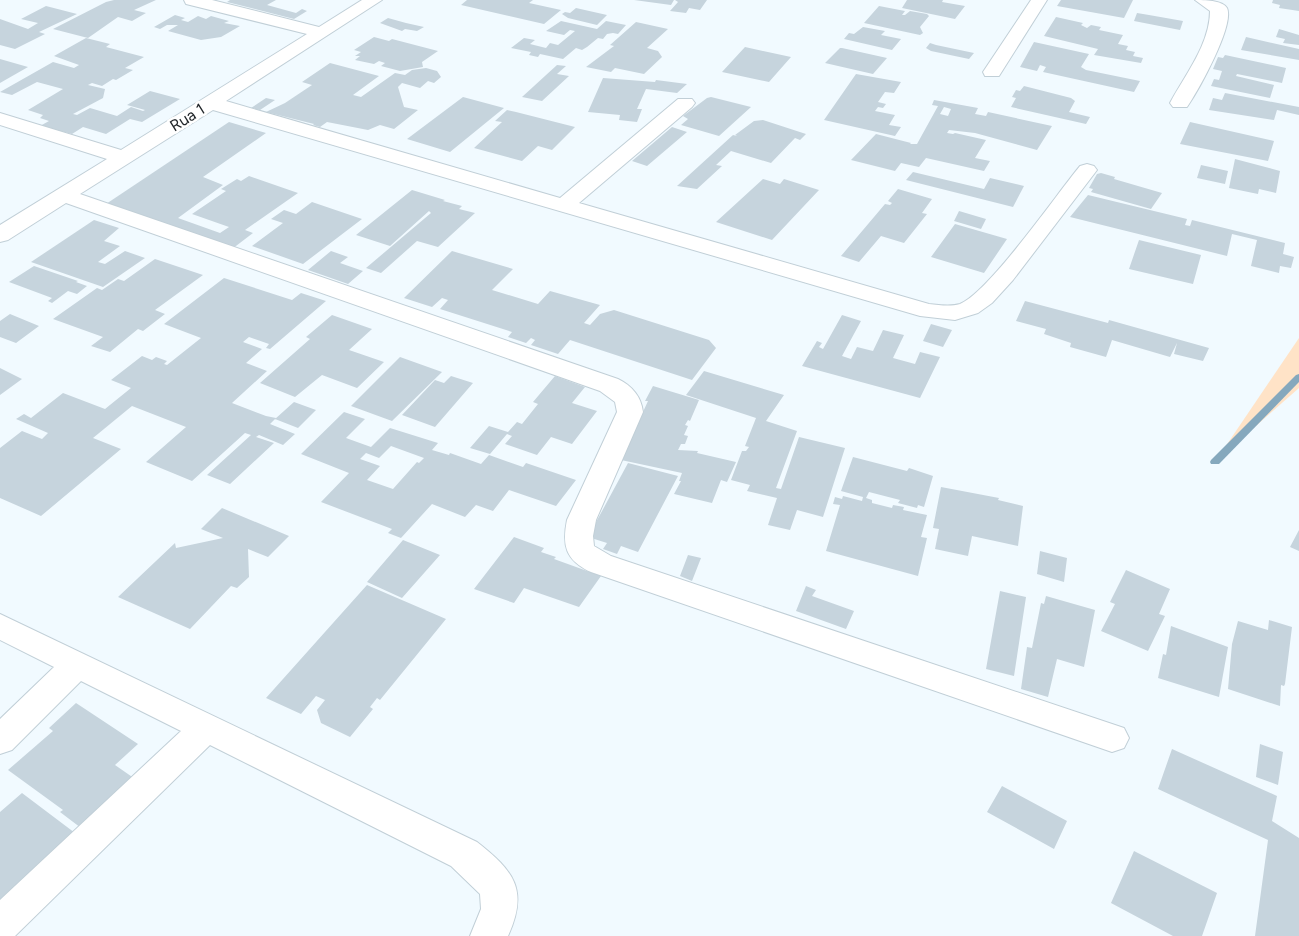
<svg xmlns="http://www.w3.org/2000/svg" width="1299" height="936" font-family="Figtree,sans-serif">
<rect width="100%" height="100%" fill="#f1faff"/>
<!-- green -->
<path fill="#ffe3c7" d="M1299 338V388L1215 462Z"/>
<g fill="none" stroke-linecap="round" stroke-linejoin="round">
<!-- stream -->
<path fill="#85a8bd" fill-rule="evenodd" d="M1299 374V382L1219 464H1211L1210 462 1211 460 1296 375Z"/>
</g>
<!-- building -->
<path fill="#c6d4dd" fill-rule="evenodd" d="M114 0H156L134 10 146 13 132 21 118 17 88 38 53 29 106 2Z
M230 0H276L267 5 296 13 302 9 307 11 294 19 227 2Z
M467 0H533L529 3 561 10 544 24 461 5Z
M634 0H674L671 5Z
M675 0H707L700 10 689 8 686 13 670 11 678 2Z
M907 0H943L942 2 965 6 955 19 902 8Z
M1061 0H1133L1124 18 1057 6Z
M1273 0H1299V11L1279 8 1280 5 1272 3Z
M46 6 77 14 39 32 45 34 15 49 0 45V19L28 29 38 23 21 19Z
M879 6 905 11 902 15H905L910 11 927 14 929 16 920 27 923 33 920 35 864 23Z
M576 8 607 15 597 25 568 18 562 14 565 12 570 13Z
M1137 13 1149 15 1183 21 1180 30 1134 21Z
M175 15 185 18 181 20 188 22 198 16 206 19 211 16 229 21 224 23 240 26 221 37 201 40 168 31 178 25H167L160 29 154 27Z
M1056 17 1083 23 1081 25 1087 28 1091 25 1101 27 1099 30 1123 35 1118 44 1128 46 1126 50 1135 52 1133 56 1143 58 1141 63 1094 55 1098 49 1044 36Z
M388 18 406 23 424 27 417 31 405 29 402 31 380 23Z
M561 21 597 29 606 21 626 25 618 34 613 33 607 34 603 39 598 38 587 47 582 50 576 48 563 59 540 54 538 57 529 55 531 52 511 48 524 38 535 40 530 44 546 48 550 43 558 45 575 31 570 30 564 35 546 31Z
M636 22 668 29 647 48 658 51 662 57 644 74 615 68 611 72 586 67 614 46 610 45Z
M863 27 885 31 881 35 901 39 892 50 844 39 849 33 854 34Z
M1279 29 1299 35V45L1283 43 1285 39 1276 37Z
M374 37 389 41 392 39 438 51 422 62 423 67 400 71 381 66 385 63 379 61 374 64 355 60 360 56H355L361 52 354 50Z
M1246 37 1299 49V60L1241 50Z
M86 38 110 44 106 47 144 57 125 68 133 70 116 80 113 79 102 86 92 83 88 85 105 89 103 98 73 114 77 115 90 108 117 116 131 107 143 111 145 110 127 105 150 91 180 99 142 122 130 119 106 134 83 127 72 134 40 126 49 121 40 118 43 115 28 110 63 89 37 82 12 95 0 92 53 62 74 68 79 65 54 56Z
M1034 42 1089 54 1081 67 1086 70 1140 81 1134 92 1043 72 1046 67 1040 65 1037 71 1020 67Z
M930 43 936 45 974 53 969 59 931 51 926 48Z
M745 47 791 57 769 82 722 72Z
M840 48H842L887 58 873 74 825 63Z
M1225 55 1286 68 1282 83 1237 74 1236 76 1274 85 1270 98 1211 86 1214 79 1219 80 1222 71 1213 69 1218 57 1223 58Z
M0 59 28 67 0 83Z
M330 63 379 76 353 95 361 97 395 73 405 75 412 70 426 68 437 71 441 77 434 83 428 81 420 88 402 83 398 87 404 107 418 110 394 129 380 125 368 130 327 122 320 127 313 125 314 124 266 112 285 103 312 85 302 82Z
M557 65 566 66 557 74 569 76 542 101 522 97Z
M856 74 901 82 894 93 885 92 878 102 886 104 883 108 878 107 875 111 895 115 889 125 901 127 895 136 824 120Z
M603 78 655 82 656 80 687 84 677 93 646 89 637 109H642L637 122 619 120 620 115 588 112Z
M1024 86 1071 98 1075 101 1069 112 1090 117 1086 124 1011 107 1016 98 1012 97 1016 90 1020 91Z
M1225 93 1299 107V115L1277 110 1274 120 1209 110 1213 98 1222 100Z
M463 97 504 108 450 152 407 139Z
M711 97 751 107 719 136 681 125 688 119 683 116 707 98Z
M266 98 275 100 260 110 251 108Z
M934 100 978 108 975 114 986 116 988 112 1052 126 1037 150 975 133 949 130 947 133 953 134 955 133 986 140 975 158 990 161 984 171 926 158 919 167 901 163 895 171 851 160 876 134 911 143 910 144H917L938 106 932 105ZM944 107 951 109 948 116 940 114Z
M507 110 516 112 575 127 552 150 538 146 522 161 474 148 502 122 495 121Z
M763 120 806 134 800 140 795 138 771 163 731 151 716 165 722 166 697 189 677 186 733 135 737 136 735 135 754 121Z
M229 122 266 133 203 177 223 185 178 218 220 233 229 227 192 214 226 191 221 189 237 179 241 181 249 176 298 193 245 230 253 233 232 249 106 204Z
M1190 122 1274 141 1268 161 1180 144Z
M672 127 687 132 647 166 632 161Z
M1235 159 1280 171 1276 193 1259 189 1258 194 1229 188Z
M1201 165 1228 171 1225 184 1197 178Z
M913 172 984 189 990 178 1024 186 1013 207 906 180Z
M1101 173 1115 177 1114 179 1162 193 1151 209 1091 192 1093 189 1089 188 1097 174Z
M763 179 780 184 784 179 819 190 772 240 716 222Z
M898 189 932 199 922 213 927 214 904 243 881 236 859 262 841 256 885 204 890 205 892 203 888 201Z
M412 190 445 200 443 201 462 206 459 209 475 213 438 247 417 241 381 273 366 268 431 213 429 211 390 246 356 235Z
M1088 195 1187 219 1185 225 1190 226 1192 220 1285 243 1283 254 1294 257 1291 268 1280 266 1279 273 1251 266 1257 240 1232 234 1227 256 1070 217Z
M312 202 362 219 303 264 252 246 283 223 271 219 284 210 296 214Z
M959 211 986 219 981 229 954 221Z
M94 220 119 228 104 241 120 246 98 262 105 264 125 251 145 258 103 287 31 262Z
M955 224 1007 239 984 273 931 257Z
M1139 240 1201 255 1193 284 1129 269Z
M331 251 348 257 340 263 363 271 348 284 308 270Z
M452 251 513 269 492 290 538 304 550 291 600 305 584 323 590 325 600 314 614 310 709 340 716 348 692 380 570 340 558 354 531 345 535 340 531 338 526 343 508 337 512 332 440 309 448 300 442 298 432 307 404 298Z
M155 259 203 275 155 310 165 314 143 331 138 329 110 352 91 346 103 337 53 319 97 288 102 290 118 279 124 281Z
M34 266 78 281 76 282 87 286 77 294 68 291 52 303 48 301 52 298 9 282Z
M224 278 292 300 301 293 326 301 270 349 266 348 269 344 249 337 243 342 262 349 246 363 267 371 232 403 266 416 276 418 270 424 295 434 283 445 259 435 256 437 274 443 230 484 207 475 251 435 245 433 192 481 146 462 186 427 132 406 93 438 121 449 41 516 0 498V448L22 431 42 439 48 433 16 419 24 414 31 418 63 393 105 409 131 388 111 380 142 356 152 360 156 357 167 361 164 364 167 365 201 338 164 324Z
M1025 301 1108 323 1109 320 1209 348 1203 361 1174 354 1177 343 1170 357 1112 340 1106 357 1070 347 1071 343 1044 334 1046 329 1016 321Z
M10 314 39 326 16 343 0 337V321Z
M332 315 372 329 349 350 384 362 357 388 322 375 295 397 260 383 310 339 306 337Z
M842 315 861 321 842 356 851 359 857 347 873 351 883 330 904 335 893 358 915 364 920 352 940 357 920 398 802 366 817 341 822 343 819 347 823 349Z
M931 324 952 330 943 347 923 341Z
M400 357 442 372 392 421 351 406Z
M0 368 22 379 0 395Z
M704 371 784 395 766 421 797 431 776 488 781 489 799 437 845 448 823 517 797 510 790 530 768 525 777 498 747 491 750 485 731 480 742 451H746L749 447 745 446 756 418 686 395Z
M451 376 473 383 435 427 402 415 435 380 444 383Z
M555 376 585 387 572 403 597 411 572 444 551 437 537 455 505 444 512 436 507 434 490 454 470 448 489 426 508 432 517 422 522 424 538 404 533 402Z
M653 386 699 400 690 421 688 420 685 425 688 426 684 435 688 436 685 444H681L678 450 698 451 697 453 736 462 727 482 721 480 712 503 674 494 681 481H679L682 473 621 460 648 401H645Z
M294 402 316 410 298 428 275 419Z
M344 412 365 419 346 438 371 447 390 428 438 443 432 450 449 455 450 453 481 464 489 455 523 467 526 463 576 480 556 506 509 490 493 511 476 505 465 517 432 504 401 538 388 533 392 529 321 502 349 473 301 454ZM391 446 424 458 419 463 417 462 393 489 367 480 380 466 360 459 366 453 379 458Z
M853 457 907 471 909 468 933 476 924 507 918 505 917 508 898 503 900 500 869 492 866 498 872 500V503L892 508 893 505 904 507 903 510 927 515 921 537 927 538 918 576 826 551 840 505 833 504 835 497 842 499 843 496 862 501 863 497 841 491Z
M628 463 678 476 638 552 621 546 617 554 603 549 607 543 588 537Z
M941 487 999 498 998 500 1023 506 1018 546 972 536 968 556 935 549 939 529 933 528Z
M222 508 289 536 268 557 248 549 249 577 237 588 231 586 190 629 118 597 175 543 176 548 223 538 201 529Z
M1299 530V551L1290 547Z
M514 537 544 548 541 552 556 557 554 559 601 576 579 607 524 588 514 603 474 589Z
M403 540 440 555 402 598 367 582Z
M1040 551 1067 558 1064 582 1037 574Z
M688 555 701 558 692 581 680 576Z
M1126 570 1170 589 1159 614 1165 616 1148 651 1101 631 1115 604 1110 602Z
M367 585 446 619 380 700 377 698 370 707 373 709 350 737 321 723 317 710 325 700 316 696 301 714 266 698Z
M806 586 816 590 812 596 854 611 846 629 796 611Z
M1000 591 1026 597 1014 676 986 669Z
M1046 596 1095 610 1084 667 1057 659 1048 697 1021 689 1027 647 1032 648 1041 603 1044 604Z
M1269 620 1292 627 1285 684 1284 686 1281 685 1280 706 1228 689 1232 644 1238 621 1268 630Z
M1171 626 1228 647 1219 697 1158 678 1163 654 1166 655Z
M76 703 138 744 115 765 138 781 85 831 60 812 63 810 8 770 53 731 49 728Z
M1260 744 1283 752 1278 785 1256 777Z
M1172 749 1277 796 1272 821 1299 838V936H1255L1268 840 1158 789Z
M1002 786 1067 821 1054 849 987 812Z
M22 793 79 836 0 907V812Z
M1134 851 1217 893 1202 936H1173L1111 903Z"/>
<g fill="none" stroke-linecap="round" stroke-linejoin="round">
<defs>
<path id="minor" d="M184 0H212L319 27 362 0H382L226 101 560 198 678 99H692L695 103 692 107 579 203 929 304C939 305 950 307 960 304 989 292 1056 195 1080 166L1087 164 1094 166 1097 170 1094 174 1013 280 992 303 978 313 955 320 920 316 213 110 80 194 618 379C632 386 641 396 643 412L596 520 593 536 594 546 611 556 1124 728 1129 738 1124 748 1112 752 591 572C565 560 562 545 567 520L617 412 615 402 600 391 66 203 8 240 0 242V225L107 159 0 125V113L121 150 307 34 186 4Z
M1031 0H1047L999 76H985L983 72Z
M1195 0C1204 0 1222 0 1227 8 1235 25 1198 91 1187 107H1173L1170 103C1185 75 1210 44 1210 11Z
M0 614 477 842C514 871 529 890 508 936H470L481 909 480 894 451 866 210 745 15 936H0V900L181 731 81 681 12 750 0 754V719L54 667 0 640Z"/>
</defs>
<!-- minor casing -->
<use href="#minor" stroke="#c1cfd7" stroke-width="2"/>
<!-- minor -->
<use href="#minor" fill="#fff" fill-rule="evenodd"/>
</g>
<g text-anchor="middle" stroke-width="5" stroke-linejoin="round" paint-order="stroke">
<!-- far-street labels -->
<g font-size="16" fill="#21262a" stroke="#fff">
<text transform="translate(187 117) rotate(-32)" y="6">Rua 1</text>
</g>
</g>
</svg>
